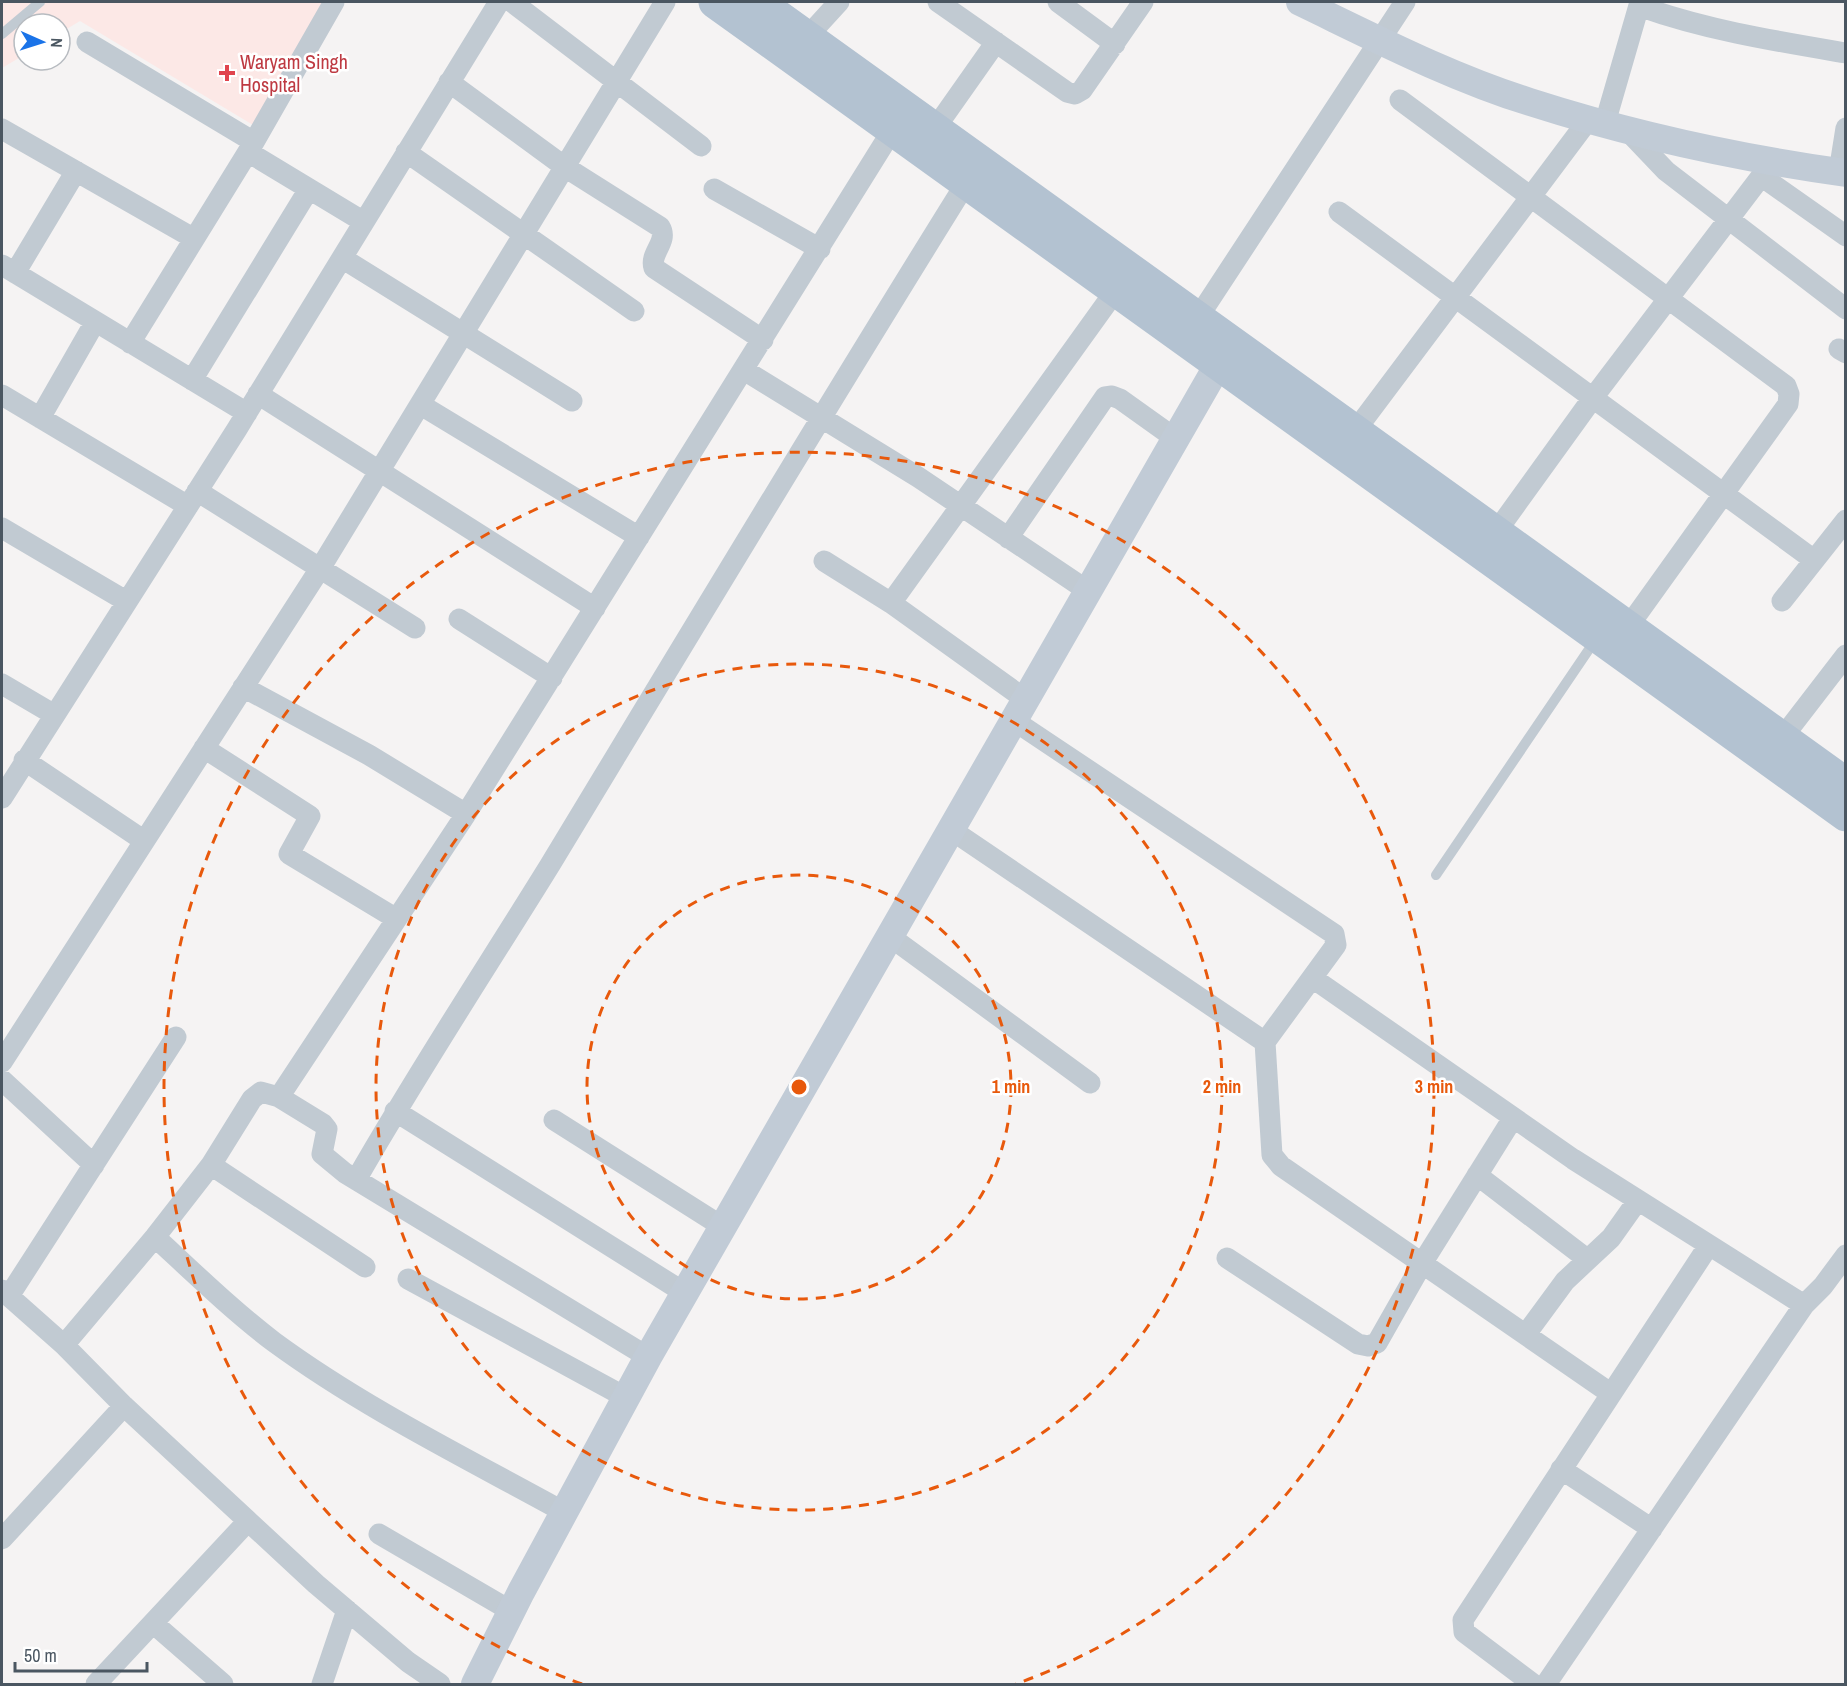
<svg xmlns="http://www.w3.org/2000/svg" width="1847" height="1686" font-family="'Archivo Narrow',sans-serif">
<rect width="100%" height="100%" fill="#f5f3f3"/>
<!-- medical -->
<path fill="#fce8e6" d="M2 2H336L253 125 80 21 60 33V24H24V55L2 68Z"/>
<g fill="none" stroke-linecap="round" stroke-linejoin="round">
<!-- lane -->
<path stroke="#c1cad2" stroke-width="10" d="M2 34 40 2
M1436 875 1596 639"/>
<!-- street -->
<path stroke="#c1cad2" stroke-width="21" d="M512 2 701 146
M938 2 1067 92 1075 94 1082 90 1143 2
M1058 2 1115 44
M1639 6C1706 30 1775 41 1846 53
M807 37 839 2
M87 42 254 142
M449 82 565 167 660 227C669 242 649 253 654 268L763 340
M1400 100 1786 386 1789 394 1788 404 1628 627
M1605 123 1640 2
M2 129 193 238
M1626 129 1666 171 1846 309
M934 130 996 42
M248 152 364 222
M406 152 634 311
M1839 172 1846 128
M1761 176 1846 236
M714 189 820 249
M1339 212 1814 560
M342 258 572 401
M2 265 247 413
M15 273 76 171
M1197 319 1405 2
M130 343 254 142 334 2
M1839 349 1846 353
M744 370 918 477 1088 591
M192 380 309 189
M258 394 595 608
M2 395 188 506
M421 405 639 537
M40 418 95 322
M1355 431 1589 119
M197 491 415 628
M2 528 126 601
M1496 532 1592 399 1772 162
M1008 538 1105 397 1112 396 1120 399 1176 439
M824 561 891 603 1025 699
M1782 601 1846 520
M891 603 1116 290
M459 619 552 678
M2 684 53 714
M243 687 369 755 466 814
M1013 720 1334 934 1336 945 1265 1042 1272 1155 1281 1166 1610 1393
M1782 738 1846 655
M204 748 310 816 289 854 395 918
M24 760 143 840
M2 798 237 429 499 2
M950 829 1265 1042
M888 935 1090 1083
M1314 979 1573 1159 1804 1305 1546 1684
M2 1062 321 567 665 2
M2 1080 94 1165
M279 1097 466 814 893 129
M395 1111 685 1293
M554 1120 723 1227
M211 1165 365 1267
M1477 1175 1587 1259
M356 1180C417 1073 485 970 550 865 688 637 825 409 966 183
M155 1237C194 1273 232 1310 274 1342 364 1408 466 1458 564 1512
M1227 1258 1358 1344 1368 1346 1377 1343 1423 1262 1513 1118
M408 1279 627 1398
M2 1290 64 1345 124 1406 316 1584 408 1662 440 1684
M9 1296 176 1037
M1804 1305 1823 1286 1846 1255
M1526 1334 1565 1281 1611 1238 1638 1200
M64 1345 155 1237 211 1165 252 1099 261 1092 279 1097 323 1124 327 1129 322 1154 345 1173 648 1357
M1561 1469 1652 1529
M379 1534 511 1611
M2 1539 124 1406
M153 1623 223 1684
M96 1684 248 1521
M322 1684 347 1610
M1533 1684 1464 1632 1463 1620 1709 1245"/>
<!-- secondary -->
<path stroke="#c1cbd6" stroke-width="28" d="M1300 2C1375 38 1450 77 1530 102 1633 135 1739 158 1846 173
M475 1684 521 1592 648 1357 1230 344"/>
<!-- primary -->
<path stroke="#b3c2d1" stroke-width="33" d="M715 2 1846 815
M758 2 1846 784"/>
</g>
<!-- distance rings -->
<g fill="none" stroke="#e8590c" stroke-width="3" stroke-dasharray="10 8">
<circle cx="799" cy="1087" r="212"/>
<circle cx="799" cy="1087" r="423"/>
<path d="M582 1684A635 635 0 1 1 1016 1684"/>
</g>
<!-- markers -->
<path fill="#e0444e" stroke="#fff" stroke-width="2" d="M224 64h6v6h6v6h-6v6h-6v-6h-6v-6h6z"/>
<g text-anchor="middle" stroke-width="5" stroke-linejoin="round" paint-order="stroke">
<!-- health labels -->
<g font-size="20" fill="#be3a42" stroke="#fff" text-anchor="start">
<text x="240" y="69">Waryam Singh<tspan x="240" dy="23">Hospital</tspan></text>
</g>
</g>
<circle cx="799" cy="1087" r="9" fill="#e8590c" stroke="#fff" stroke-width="3"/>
<g font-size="18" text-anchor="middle" font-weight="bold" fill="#e8590c" stroke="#fff" stroke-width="5" stroke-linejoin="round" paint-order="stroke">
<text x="1011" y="1093">1 min</text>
<text x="1222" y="1093">2 min</text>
<text x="1434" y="1093">3 min</text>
</g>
<!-- border -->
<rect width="1847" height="1686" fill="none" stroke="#4a5661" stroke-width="6"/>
<!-- north arrow -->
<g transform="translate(42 42) rotate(93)"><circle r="28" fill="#ffffff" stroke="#b7bbc0" stroke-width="1.5"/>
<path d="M0-4.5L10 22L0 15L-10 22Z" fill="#1a73e8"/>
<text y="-9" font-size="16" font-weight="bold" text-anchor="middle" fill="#4a5661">N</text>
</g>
<!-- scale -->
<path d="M15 1662v9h132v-9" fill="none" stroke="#4a5661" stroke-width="3"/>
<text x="24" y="1662" font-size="18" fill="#4a5661" stroke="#ffffff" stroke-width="4.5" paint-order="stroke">50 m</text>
</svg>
